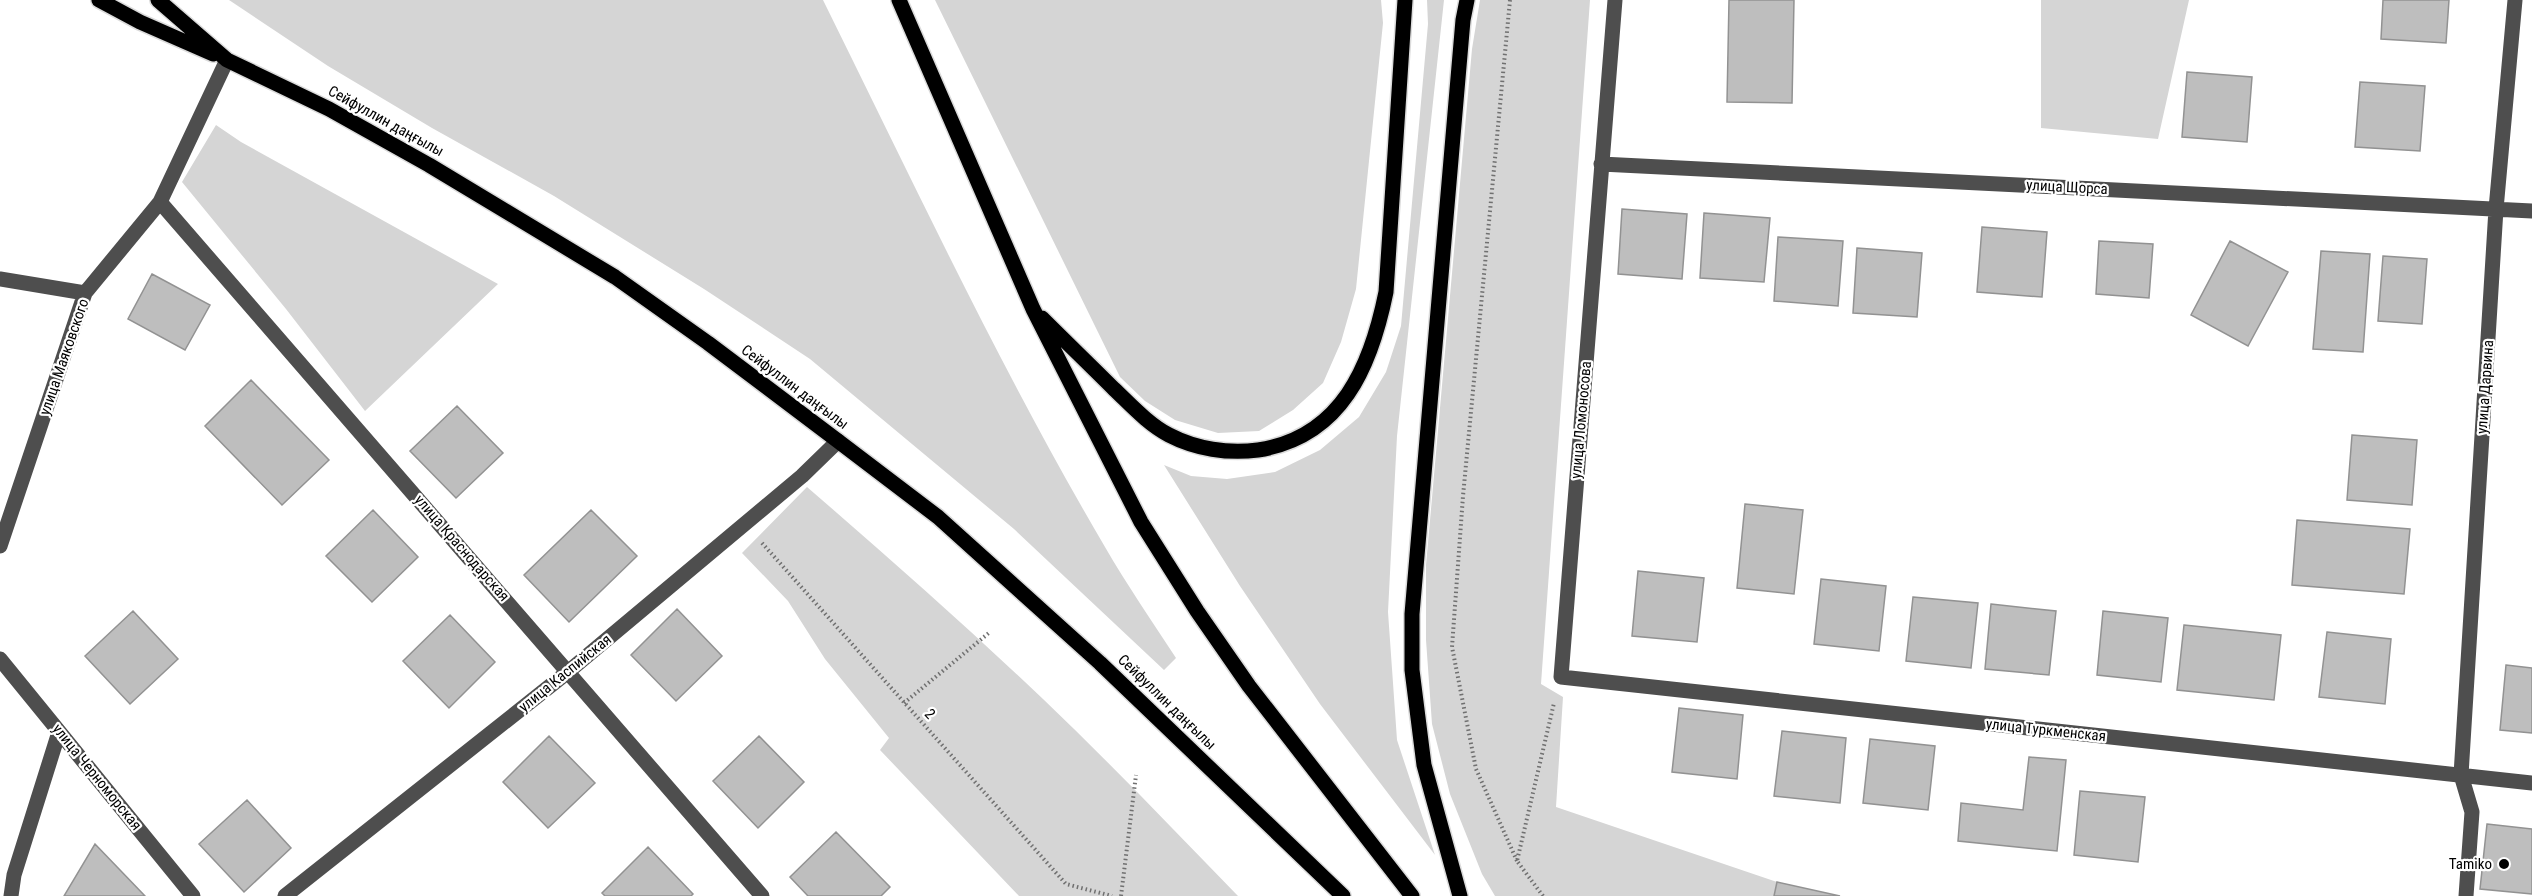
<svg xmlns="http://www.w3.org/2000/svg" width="2532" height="896" font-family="'Roboto Condensed',sans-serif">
<rect width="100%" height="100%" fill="#fff"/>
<!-- green -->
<path fill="#d5d5d5" d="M229 0H823C914 184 1001 370 1105 547 1127 585 1152 621 1176 658L1164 670 1014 529 810 359 704 289 554 196 432 128 328 66Z
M935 0H1381L1383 23 1356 289 1341 342 1323 383 1293 410 1259 431 1218 433 1175 420 1145 401 1120 377Z
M1427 0H1444L1397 436 1388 612 1397 740 1435 855 1320 704 1240 586 1164 465 1191 476 1227 479 1275 472 1320 450 1359 417 1386 372 1401 326 1428 24Z
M1480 0H1590L1541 684 1563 697 1556 807 1777 882 1774 896H1495L1482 874 1450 794 1432 724 1426 640V565L1472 49Z
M2041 0H2189L2158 139 2041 128Z
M216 125 241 142 498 284 365 411 286 309 182 182Z
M807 487C887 556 966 626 1043 699 1110 763 1174 830 1238 896H1019L880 750 889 738 825 659 788 601 742 553Z"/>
<!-- building -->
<path fill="#bebebe" stroke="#929292" stroke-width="1.5" d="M1729 0H1794L1792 103 1727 102Z
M2383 0H2449L2446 43 2381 39Z
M2187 72 2252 77 2247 142 2182 137Z
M2360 82 2425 86 2420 151 2355 147Z
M1622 209 1687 214 1682 279 1618 274Z
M1704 213 1770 218 1764 282 1700 278Z
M1982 227 2047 232 2042 297 1977 292Z
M1778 237 1843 241 1838 306 1774 301Z
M2099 241 2153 244 2149 298 2096 294Z
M2230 241 2288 272 2248 346 2191 315Z
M1857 248 1922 253 1917 317 1853 313Z
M2321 251 2370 254 2363 352 2313 349Z
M2383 256 2427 259 2422 324 2378 321Z
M152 274 210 305 185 350 128 319Z
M251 380 329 460 282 505 205 426Z
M457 406 503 453 456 498 410 451Z
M2352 435 2417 440 2412 505 2347 500Z
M1745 504 1803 510 1794 594 1737 588Z
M373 510 418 557 372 602 326 556Z
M591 510 637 556 569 622 524 575Z
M2297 520 2410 529 2404 594 2292 585Z
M1638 571 1704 578 1697 642 1632 636Z
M1821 579 1886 586 1879 651 1814 644Z
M1913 597 1978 603 1971 668 1906 661Z
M1991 604 2056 611 2049 675 1985 669Z
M677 609 722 656 676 701 631 655Z
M133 611 178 659 130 704 85 656Z
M2103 611 2168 618 2161 682 2097 675Z
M450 615 495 662 449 708 403 661Z
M2184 625 2281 635 2274 700 2177 690Z
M2327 632 2391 639 2385 704 2319 697Z
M2506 665 2532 668V733L2500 730Z
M1679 708 1743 715 1737 779 1672 772Z
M1782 731 1846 738 1840 803 1774 796Z
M549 736 595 783 548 828 503 782Z
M759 736 804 782 758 828 713 781Z
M1870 739 1935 746 1928 810 1863 803Z
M2029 757 2066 760 2057 851 1958 841 1961 803 2023 810Z
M2080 791 2145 797 2138 862 2074 855Z
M247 800 291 848 244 892 199 844Z
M2487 824 2532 829V894L2480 889Z
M836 832 890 887 881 896H808L790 877Z
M95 844 145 896H64Z
M648 847 693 894 691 896H605L602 893Z
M1777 882 1840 896H1774Z"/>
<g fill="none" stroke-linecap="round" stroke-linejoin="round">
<defs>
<path id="major" d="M99 0 140 22 213 54
M158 0 227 60 329 109 429 165 615 277 708 343 838 441 938 517 1100 663 1343 896
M899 0 1033 309 1141 522 1197 611 1249 686 1412 896
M1042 318C1066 342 1090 365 1114 389 1131 405 1148 424 1169 435 1196 449 1228 454 1258 450 1342 437 1371 366 1386 292L1405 0
M1460 896 1424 765 1412 670V614L1463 20 1467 0"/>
</defs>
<!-- major casing -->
<use href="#major" stroke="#dbdbdb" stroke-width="18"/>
<!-- path -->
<path stroke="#707070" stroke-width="4" stroke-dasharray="1.5 3" stroke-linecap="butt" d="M1510 0 1463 496 1452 647 1476 769 1517 861
M762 543 1066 884 1112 896
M904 703 990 632
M1121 896 1136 775
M1543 896 1517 861 1554 703"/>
<!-- minor -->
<path stroke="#4e4e4e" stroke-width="15" d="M1615 0 1561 677 2532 783
M1601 164 2532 211
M160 202 762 896
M0 279 85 293
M0 546 85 293 160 202 227 60
M0 659 193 896
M11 896 14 875 59 732
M285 896 569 671 802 476 838 441
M2466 896 2472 812 2461 775 2496 209 2515 0"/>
<!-- major -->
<use href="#major" stroke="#000" stroke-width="15"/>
</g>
<!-- markers -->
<circle fill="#000" stroke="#fff" stroke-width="2" cx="2504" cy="864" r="6"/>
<g text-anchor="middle" stroke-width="4.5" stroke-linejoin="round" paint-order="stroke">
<!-- street labels -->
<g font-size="15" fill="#000" stroke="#fff">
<text transform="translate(386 121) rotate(29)" y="5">Сейфуллин даңғылы</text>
<text transform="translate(2067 187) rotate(3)" y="5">улица Щорса</text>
<text transform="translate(64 357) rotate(-71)" y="5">улица Маяковского</text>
<text transform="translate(795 387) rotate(37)" y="5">Сейфуллин даңғылы</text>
<text transform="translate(2485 387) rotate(-86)" y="5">улица Дарвина</text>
<text transform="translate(1581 420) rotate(-85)" y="5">улица Ломоносова</text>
<text transform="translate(462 548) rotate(49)" y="5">улица Краснодарская</text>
<text transform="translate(565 673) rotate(-39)" y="5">улица Каспийская</text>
<text transform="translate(1167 702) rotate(44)" y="5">Сейфуллин даңғылы</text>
<text transform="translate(930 714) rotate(48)" y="5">2</text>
<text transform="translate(2046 730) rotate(6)" y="5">улица Туркменская</text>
<text transform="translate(97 777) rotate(51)" y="5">улица Черноморская</text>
</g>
<!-- poi labels -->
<g font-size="15" fill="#000" stroke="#fff" text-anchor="end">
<text x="2492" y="869">Tamiko</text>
</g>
</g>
</svg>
